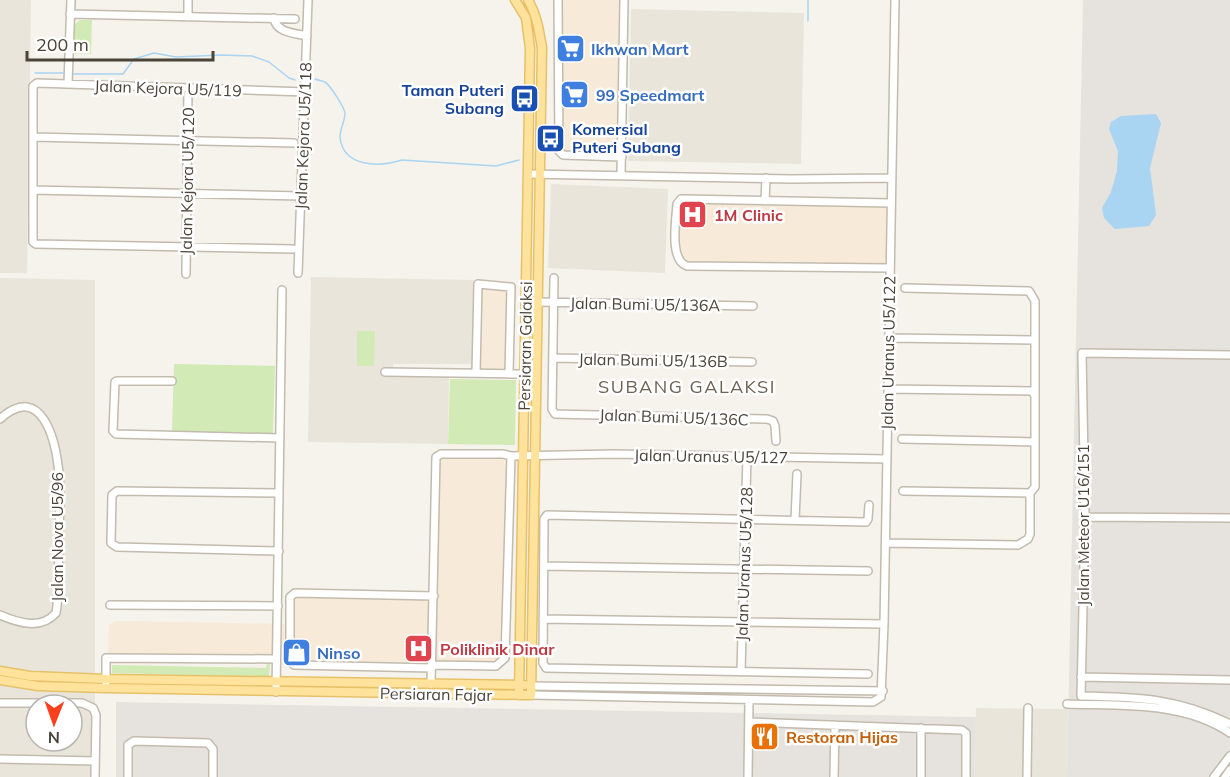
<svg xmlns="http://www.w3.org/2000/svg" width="1230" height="777" font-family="Mulish,sans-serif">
<rect width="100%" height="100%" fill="#f6f3ec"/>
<!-- residential -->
<path fill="#eae5da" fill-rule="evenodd" d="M0 0H31L27 273H0Z
M631 9 804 13 801 164 628 161Z
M551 184 668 189 665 273 548 268Z
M311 277 474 280 473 364H393V375L449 376 448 444 308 442Z
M0 278 95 280V777H0ZM36 705H72V741H36Z
M976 708 1068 709 1067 777H974Z"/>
<!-- commercial -->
<path fill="#f7ead8" d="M561 0H622L619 154 566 152 561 146Z
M683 202 888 206 886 265 685 262 679 255V207Z
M480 287 509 289 507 371H479Z
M442 456 509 458 503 657 495 664 293 661 292 658 108 655 109 625 115 621 291 624 292 597 294 595 435 598 438 458Z"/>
<!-- industrial -->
<path fill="#e6e2dd" d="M1083 0H1230V777H1067Z
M116 702 976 717 974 777H116Z"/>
<!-- green -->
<path fill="#d2eab5" d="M80 20H92L91 54H74V25Z
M357 331H375L374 366H357Z
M174 364 275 366 273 434 172 431Z
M450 379 516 380 515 445 448 444Z
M267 664H270L269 677 112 673V665L266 668Z"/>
<!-- water -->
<path fill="#a9d4f2" d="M1156 114 1161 123 1150 168 1156 215 1149 226 1115 229 1104 218 1102 208 1111 192 1117 171 1118 151 1109 129 1111 122 1121 116Z"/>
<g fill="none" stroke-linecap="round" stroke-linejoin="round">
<!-- stream -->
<path stroke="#a9d4f2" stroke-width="1.5" d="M808 21V0
M35 73H63
M73 74H123L134 59 154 53 176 57 220 55 252 56 269 62 289 78 295 80
M315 79C317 80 323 81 325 82 330 85 344 107 345 113 345 121 340 129 340 137 343 168 380 167 402 160L496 166 519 160"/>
<defs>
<path id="minor" d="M558 0 559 151 563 155 622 157
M70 14 295 19
M188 17V0
M274 18C276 33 295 33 307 36
M68 84 71 0
M33 137 294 143
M528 174 791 179 891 178
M621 175 624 0
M33 190 301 196
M765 201 766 178
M293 249 36 244 33 242V86L37 83 305 92
M889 268 687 266C669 260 676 220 677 204L681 199 891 203
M298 273 308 0
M186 274 188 89
M554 278 552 409 555 414 767 419 773 421 775 426 776 441
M905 288 1029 291 1035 301V396
M537 302 753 306
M889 338 1035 340
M1230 355 1082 353 1085 517 1081 696C1138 697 1178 698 1230 724
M554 358 752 362
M385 372 536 374
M476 373 478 284 511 287 509 374
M172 381H117L115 382 113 431 116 434 280 438
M0 419C42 381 56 441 59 474 61 496 59 518 59 539 58 563 60 589 56 613 41 630 19 623 0 615
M902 439 1035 442
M903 491 1030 493
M1085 517 1230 518
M795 520 797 474
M886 543 1018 545 1028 539 1030 534V493L1035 487V396L1032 391 888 389
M279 551 117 547 111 543 112 495 117 491 279 493
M544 566 868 571
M110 605 278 606
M543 619 884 624
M432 665 496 666 505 658 511 456 614 454 887 459
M432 668 294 665 290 661V597L295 593 434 596
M741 672 747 456
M868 674 546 668 543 663 544 519 547 515 866 522 868 519 869 505
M1081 677 1230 680
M106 682V658L276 659
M431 684 436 457 441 454H503L511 456
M531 686 883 691
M276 692 282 290
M531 695 873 702 881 697 884 624 895 0
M0 703H82L93 708 96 715 95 777
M1067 704C1120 706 1184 701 1230 733
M749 722 962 730 966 733V777
M0 759 95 761
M128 777V745L134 741 208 743 213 749V777
M748 777 749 700
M834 777 835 725
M921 777V728
M1027 777 1028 708
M1214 777 1230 756
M1225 777 1230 770"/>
<path id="major" d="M515 0 526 18 530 48 519 695
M0 671 30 676 106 679 524 685
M0 680 38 686 106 688 531 695 542 48C539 31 537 15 528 0"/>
</defs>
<!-- minor casing -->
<use href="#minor" stroke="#c2bbae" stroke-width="10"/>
<!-- major casing -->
<use href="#major" stroke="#e6c16a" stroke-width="11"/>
<!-- minor -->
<use href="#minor" stroke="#fff" stroke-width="7"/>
<!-- major -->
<use href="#major" stroke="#ffe39c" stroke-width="8"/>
</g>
<!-- icons -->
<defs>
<symbol id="supermarket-square" viewBox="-11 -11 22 22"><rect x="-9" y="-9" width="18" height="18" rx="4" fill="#3f7fe0" stroke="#fff"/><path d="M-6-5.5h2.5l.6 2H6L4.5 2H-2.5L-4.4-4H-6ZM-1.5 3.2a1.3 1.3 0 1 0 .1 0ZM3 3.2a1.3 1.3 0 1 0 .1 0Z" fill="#fff"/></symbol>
<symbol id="bus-square" viewBox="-11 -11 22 22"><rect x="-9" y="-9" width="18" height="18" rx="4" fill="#1a4fb4" stroke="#fff"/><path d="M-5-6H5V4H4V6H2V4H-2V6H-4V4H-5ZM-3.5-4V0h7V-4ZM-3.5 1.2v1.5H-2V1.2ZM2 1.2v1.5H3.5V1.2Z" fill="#fff"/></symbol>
<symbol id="hospital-square" viewBox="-11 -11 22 22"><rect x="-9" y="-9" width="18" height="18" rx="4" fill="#e0444e" stroke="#fff"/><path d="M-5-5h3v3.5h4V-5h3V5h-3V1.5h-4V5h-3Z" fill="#fff"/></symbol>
<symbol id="shop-square" viewBox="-11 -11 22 22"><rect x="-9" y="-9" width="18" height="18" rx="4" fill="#3f7fe0" stroke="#fff"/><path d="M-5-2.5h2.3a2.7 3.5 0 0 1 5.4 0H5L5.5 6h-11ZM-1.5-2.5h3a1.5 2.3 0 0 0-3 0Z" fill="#fff"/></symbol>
<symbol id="restaurant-square" viewBox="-11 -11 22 22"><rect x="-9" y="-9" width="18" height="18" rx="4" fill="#e8710a" stroke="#fff"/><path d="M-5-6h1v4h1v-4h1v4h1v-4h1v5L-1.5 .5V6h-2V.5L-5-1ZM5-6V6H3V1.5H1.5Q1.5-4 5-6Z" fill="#fff"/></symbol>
</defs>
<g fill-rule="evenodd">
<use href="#supermarket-square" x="554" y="32" width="33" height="33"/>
<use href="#supermarket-square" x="558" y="78" width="33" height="33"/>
<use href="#bus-square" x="508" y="82" width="33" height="33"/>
<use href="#bus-square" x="534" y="122" width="33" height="33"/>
<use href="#hospital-square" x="676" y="198" width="33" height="33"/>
<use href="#hospital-square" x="402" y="632" width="33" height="33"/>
<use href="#shop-square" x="280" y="636" width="33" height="33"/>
<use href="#restaurant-square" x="748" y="720" width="33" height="33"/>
</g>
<g text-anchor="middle" stroke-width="5" stroke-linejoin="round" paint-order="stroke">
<!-- shop labels -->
<g font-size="16" font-weight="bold" fill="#366cbe" stroke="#fff" text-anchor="start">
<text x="591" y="55">Ikhwan Mart</text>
<text x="596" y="101">99 Speedmart</text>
<text x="317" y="659">Ninso</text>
</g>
<!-- street labels -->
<g font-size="16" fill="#4b4439" stroke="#fff">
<text transform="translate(168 88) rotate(2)" y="6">Jalan Kejora U5/119</text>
<text transform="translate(303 136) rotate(-88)" y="6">Jalan Kejora U5/118</text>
<text transform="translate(187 181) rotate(-89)" y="6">Jalan Kejora U5/120</text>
<text transform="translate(645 304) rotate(1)" y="6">Jalan Bumi U5/136A</text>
<text transform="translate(525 346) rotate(-89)" y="6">Persiaran Galaksi</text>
<text transform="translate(888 353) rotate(-89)" y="6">Jalan Uranus U5/122</text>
<text transform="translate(653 360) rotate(1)" y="6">Jalan Bumi U5/136B</text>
<text transform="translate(674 417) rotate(2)" y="6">Jalan Bumi U5/136C</text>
<text transform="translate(711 456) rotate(1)" y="6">Jalan Uranus U5/127</text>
<text transform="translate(1083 525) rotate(-90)" y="6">Jalan Meteor U16/151</text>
<text transform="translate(57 537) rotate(-90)" y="6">Jalan Nova U5/96</text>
<text transform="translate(744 564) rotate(-88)" y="6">Jalan Uranus U5/128</text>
<text transform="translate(436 694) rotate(1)" y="6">Persiaran Fajar</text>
</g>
<!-- transit labels -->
<g font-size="16" font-weight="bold" fill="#164399" stroke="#fff" text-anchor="end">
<text x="504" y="96">Taman Puteri<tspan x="504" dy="18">Subang</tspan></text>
<text x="572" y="135" text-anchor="start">Komersial<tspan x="572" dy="18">Puteri Subang</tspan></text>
</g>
<!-- health labels -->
<g font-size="16" font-weight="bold" fill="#be3a42" stroke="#fff" text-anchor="start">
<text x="714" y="221">1M Clinic</text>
<text x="440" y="655">Poliklinik Dinar</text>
</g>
<!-- food labels -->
<g font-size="16" font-weight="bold" fill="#c56008" stroke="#fff" text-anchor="start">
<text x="786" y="743">Restoran Hijas</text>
</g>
<!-- neighbourhood labels -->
<g font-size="18" letter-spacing="1.5" fill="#6e6250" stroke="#fff">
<text x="687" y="393">SUBANG GALAKSI</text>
</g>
</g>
<!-- north arrow -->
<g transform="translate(54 723) rotate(181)"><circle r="28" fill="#ffffff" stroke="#b7b4b0" stroke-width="1.5"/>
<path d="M0-4.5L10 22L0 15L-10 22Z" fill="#fc3f1d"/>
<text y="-9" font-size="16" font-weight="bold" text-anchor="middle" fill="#4b4439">N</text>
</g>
<!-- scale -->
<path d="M27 51v9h186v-9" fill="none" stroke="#4b4439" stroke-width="3"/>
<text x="36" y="51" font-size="18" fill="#4b4439" stroke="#ffffff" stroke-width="4.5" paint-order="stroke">200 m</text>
</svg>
